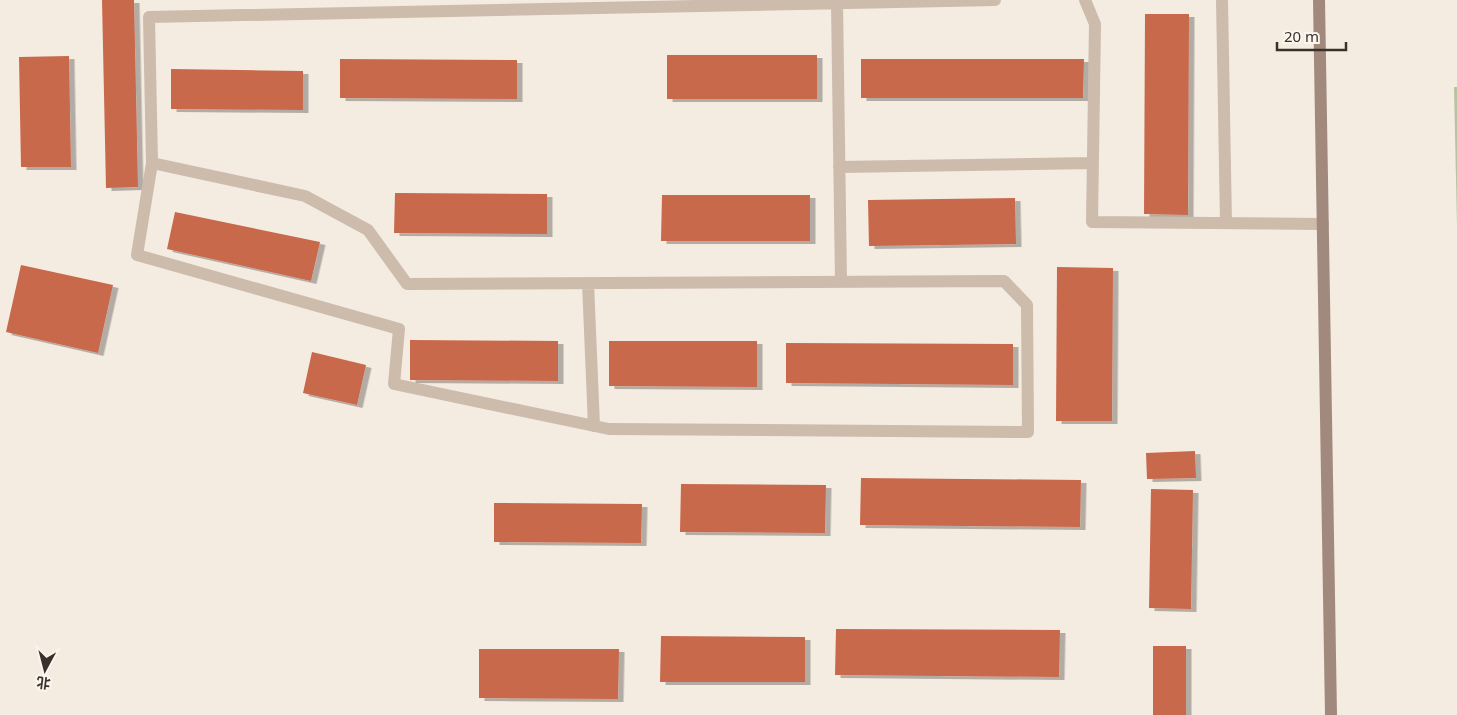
<svg xmlns="http://www.w3.org/2000/svg" width="1457" height="715" font-family="'Noto Sans','Noto Sans SC',sans-serif">
<defs>
<filter id="shadow"><feDropShadow dx="5.5" dy="3" stdDeviation="0" flood-color="#0004"/></filter>
</defs>
<rect width="100%" height="100%" fill="#f4ebe1"/>
<!-- green -->
<path fill="#b8c4a0" d="M1454 87H1457V225Z"/>
<!-- building -->
<path fill="#c8694b" filter="url(#shadow)" d="M102 0H134L138 187 106 188Z
M1145 14H1189L1188 215 1144 214Z
M667 55H817V99H667Z
M69 56 71 167H21L19 57Z
M340 59 517 60V99L340 98Z
M861 59H1084L1083 98H861Z
M171 69 303 71V110L171 109Z
M395 193 547 194V234L394 233Z
M662 195H810V241H661Z
M1015 198 1016 244 869 246 868 200Z
M175 212 320 242 311 281 167 249Z
M21 265 113 285 98 353 6 332Z
M1057 267 1113 268 1112 421H1056Z
M410 340 558 341V381L410 380Z
M609 341H757V387L609 386Z
M786 343 1013 344V385L786 383Z
M312 352 366 365 357 405 303 393Z
M1195 451 1196 478 1147 479 1146 453Z
M861 478 1081 480 1080 527 860 525Z
M681 484 826 485 825 533 680 532Z
M1151 489 1193 490 1191 609 1149 608Z
M494 503 642 504 641 543 494 542Z
M836 629 1060 630 1059 677 835 675Z
M661 636 805 637V682H660Z
M1153 646H1186V715H1153Z
M479 649H619L618 699 479 698Z"/>
<g fill="none" stroke-linecap="round" stroke-linejoin="round">
<!-- street -->
<path stroke="#cdbbac" stroke-width="12" d="M1085 0 1095 24 1092 222 1323 224
M1222 0 1226 223
M837 3 841 282
M152 163 305 196 368 230 407 284 1004 281 1027 305 1028 432 609 429 394 384 399 329 137 255 152 163 149 17 995 0
M839 167 1093 163
M588 283 594 426"/>
<!-- secondary -->
<path stroke="#a18a7d" stroke-width="12" d="M1319 0 1331 715"/>
</g>
<!-- north arrow -->
<g transform="translate(45 670) rotate(187)" stroke="#fbf5ee" stroke-width="4" paint-order="stroke">
<path d="M0-4L9 19L0 12L-9 19Z" fill="#3b302b"/>
<text y="-8" font-size="14" font-weight="bold" text-anchor="middle" fill="#3b302b">北</text>
</g>
<!-- scale -->
<path d="M1277 42v8h69v-8" fill="none" stroke="#3b302b" stroke-width="2.5"/>
<text x="1284" y="42" font-size="15" fill="#3b302b" stroke="#fbf5ee" stroke-width="4" paint-order="stroke">20 m</text>
</svg>
